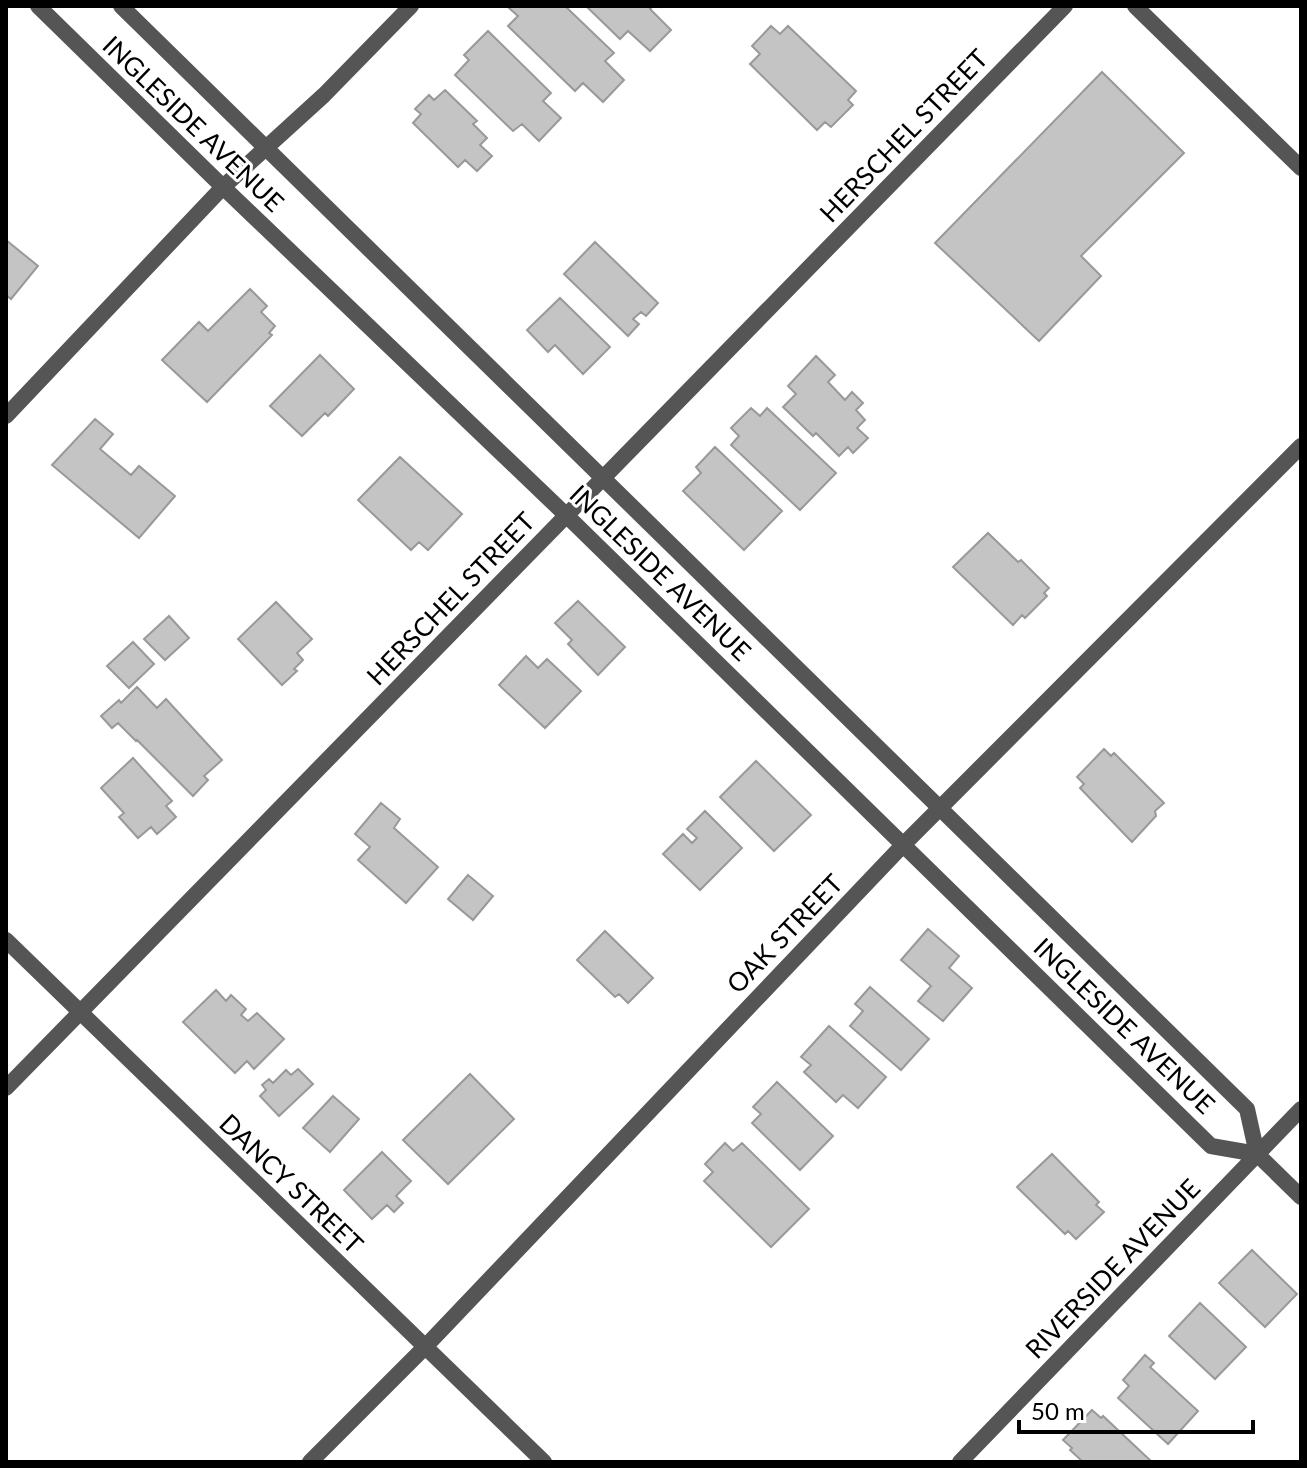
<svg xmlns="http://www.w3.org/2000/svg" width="1307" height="1468" font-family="Lato,sans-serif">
<rect width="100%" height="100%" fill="#fff"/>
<!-- building -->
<path fill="#c4c4c4" stroke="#999" stroke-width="2" d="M511 6H565L614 53 605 61 624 80 603 102 583 83 575 91 508 26 518 16 509 8Z
M586 6H653L650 9 671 30 650 51 628 31 620 39Z
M771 26 780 34 788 26 856 91 848 100 853 105 831 127 825 122 817 130 750 64 760 54 752 46Z
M488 31 551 93 543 101 561 118 539 141 522 124 513 131 455 75 469 60 464 55Z
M1102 72 1184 153 1081 256 1101 276 1039 341 935 243Z
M445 90 477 121 473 124 487 138 480 145 492 156 477 171 465 160 458 167 413 123 421 114 415 109 429 95 434 100Z
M6 240 38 266 11 299 6 295Z
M595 242 658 303 646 316 641 312 633 319 639 324 628 336 564 274Z
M250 289 267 306 261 312 275 326 269 333 272 335 207 402 162 360 199 322 208 331Z
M560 298 610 347 583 374 555 345 548 352 527 330Z
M320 355 354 389 328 416 325 413 302 436 270 406Z
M816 356 835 375 828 382 845 400 852 392 863 403 856 410 865 420 857 428 868 438 853 453 848 447 839 456 816 433 813 436 783 407 796 394 788 386Z
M751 408 760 416 767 408 836 473 800 510 731 445 739 436 731 428Z
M95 419 113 434 100 449 131 475 139 466 175 496 139 538 52 465Z
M715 447 782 511 744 550 683 491 701 473 696 467Z
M400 457 462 514 428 550 419 542 411 550 358 500Z
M988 533 1018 562 1021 560 1049 588 1044 593 1047 596 1025 618 1022 615 1013 625 953 567Z
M578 601 625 647 598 675 568 644 572 640 555 623Z
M276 602 312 639 297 653 303 660 294 669 297 671 282 685 238 639Z
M169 616 189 638 165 660 144 639Z
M133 642 154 664 129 688 107 666Z
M526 656 538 668 547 659 581 691 545 728 499 685Z
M137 687 157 708 166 699 222 760 204 776 208 780 193 796 137 740 136 741 118 723 112 728 101 716 119 700 121 703Z
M1104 749 1111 756 1114 753 1164 803 1155 811 1156 816 1132 842 1080 788 1084 784 1077 777Z
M133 758 172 801 166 806 176 817 157 834 151 827 138 838 119 817 124 813 101 788Z
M756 761 811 815 774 851 720 797Z
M381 803 400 819 394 828 438 867 406 903 358 860 370 847 355 834Z
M705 811 742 848 700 890 663 854 683 834 692 843 697 838 687 829Z
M468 875 493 896 473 920 448 899Z
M928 929 959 956 949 968 972 988 943 1021 918 1001 931 986 901 960Z
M605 931 653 978 628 1003 619 994 615 997 577 960Z
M870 987 929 1039 901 1070 850 1026 863 1011 855 1004Z
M216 990 226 1001 231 995 246 1009 241 1015 248 1021 257 1013 284 1039 254 1069 247 1061 235 1073 183 1022Z
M829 1026 886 1077 858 1108 843 1095 836 1102 804 1072 811 1065 801 1057Z
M298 1069 313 1084 279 1116 260 1096 266 1090 262 1085 269 1079 273 1083 286 1070 291 1075Z
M470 1074 514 1119 448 1184 403 1140Z
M777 1082 833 1136 800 1170 752 1123 761 1114 753 1107Z
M333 1096 359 1119 330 1152 303 1128Z
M725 1143 733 1151 742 1143 809 1209 771 1247 704 1181 713 1172 705 1164Z
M382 1152 411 1181 396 1196 403 1203 394 1212 387 1205 372 1219 344 1190Z
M1052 1154 1099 1202 1096 1205 1104 1212 1076 1239 1068 1231 1065 1234 1017 1187Z
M1252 1250 1297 1294 1265 1327 1219 1283Z
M1200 1303 1246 1347 1215 1379 1169 1336Z
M1145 1355 1154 1363 1150 1367 1198 1411 1168 1444 1118 1398 1129 1386 1123 1380Z
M1092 1410 1101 1418 1103 1416 1152 1462H1083L1070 1450 1072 1448 1063 1440Z"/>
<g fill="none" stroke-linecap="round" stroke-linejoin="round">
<!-- street -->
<path stroke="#555" stroke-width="16" d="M38 6 223 187 566 515 1211 1146 1257 1154
M121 6 1247 1109 1257 1154 1301 1197
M1135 6 1301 168
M6 416 223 187 324 95 411 6
M6 940 544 1462
M6 1088 1065 6
M310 1462 425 1347 904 844 1301 446
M960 1462 1301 1109"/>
</g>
<g text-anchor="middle" stroke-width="6" stroke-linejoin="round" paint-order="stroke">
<!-- street labels -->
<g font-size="26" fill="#000" stroke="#fff">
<text transform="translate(193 124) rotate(44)" y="9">INGLESIDE AVENUE</text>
<text transform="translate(904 136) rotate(-46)" y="9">HERSCHEL STREET</text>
<text transform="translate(660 573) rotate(44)" y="9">INGLESIDE AVENUE</text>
<text transform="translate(451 599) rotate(-46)" y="9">HERSCHEL STREET</text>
<text transform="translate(785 934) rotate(-46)" y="9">OAK STREET</text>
<text transform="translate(1124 1026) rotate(44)" y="9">INGLESIDE AVENUE</text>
<text transform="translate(291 1184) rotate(44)" y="9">DANCY STREET</text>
<text transform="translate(1113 1269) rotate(-46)" y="9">RIVERSIDE AVENUE</text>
</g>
</g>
<!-- border -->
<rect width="1307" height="1468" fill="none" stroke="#000000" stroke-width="16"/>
<!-- scale -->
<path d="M1019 1420v12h234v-12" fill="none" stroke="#000000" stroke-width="4"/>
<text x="1031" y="1420" font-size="24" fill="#000000" stroke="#ffffff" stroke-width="6" paint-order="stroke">50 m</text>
</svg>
